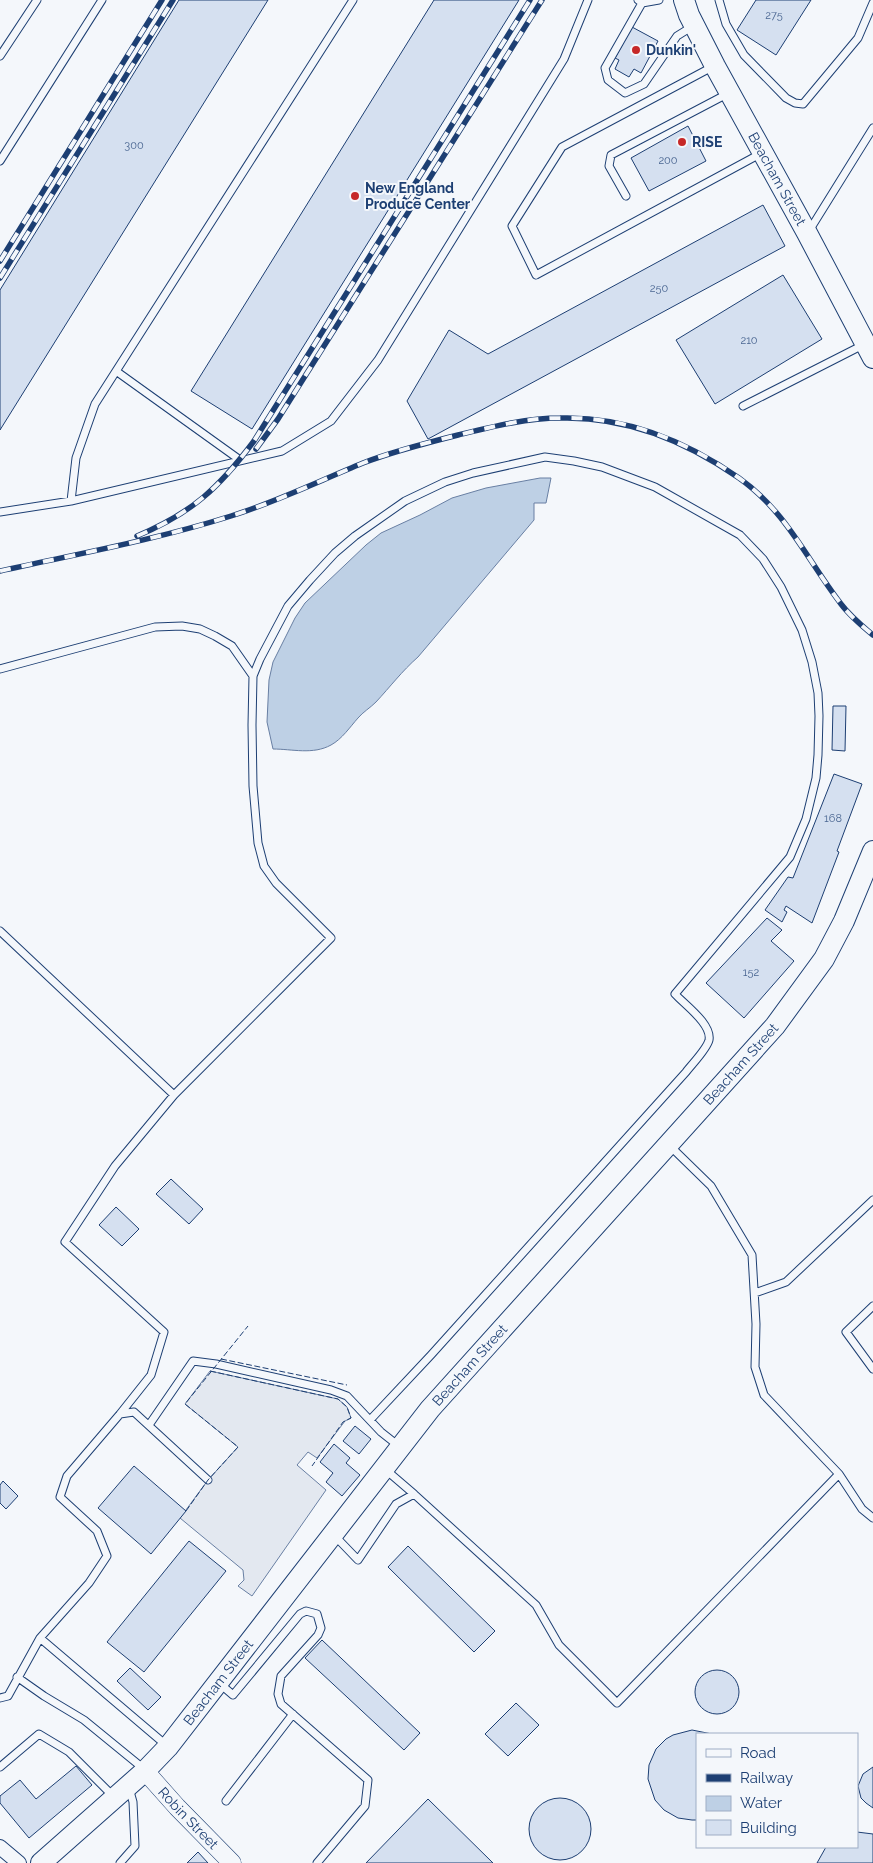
<svg xmlns="http://www.w3.org/2000/svg" width="873" height="1863" font-family="Raleway,sans-serif">
<rect width="100%" height="100%" fill="#f4f7fb"/>
<!-- parking -->
<path fill="#e3e8f0" stroke="#687fa3" d="M210 1371 338 1399 347 1407 351 1418 345 1421 317 1458 308 1452 297 1465 326 1490 252 1596 238 1586 244 1580 243 1570 180 1518 208 1480 238 1447 185 1404Z"/>
<!-- water -->
<path fill="#bed0e5" stroke="#687fa3" d="M540 478H551L546 503H534V520L418 657C402 671 390 687 376 702 370 708 363 712 358 718 350 727 342 739 331 745 313 755 292 749 273 749L267 722 269 680 273 662 295 618 305 603 366 545 381 533 420 515 452 498 486 488Z"/>
<!-- building -->
<path fill="#d5e0f0" stroke="#1d3f73" d="M179 0H268L0 430V290Z
M434 0H519L252 429 191 391Z
M756 0H811L776 55 737 30Z
M632 27 658 41 641 73 634 69 629 77 615 69 619 60 615 58Z
M688 126 706 161 649 191 631 158Z
M763 205 785 246 428 439 407 401 449 330 488 354Z
M783 275 822 339 715 404 676 340Z
M833 706H846L845 751 832 750Z
M834 774 862 784 837 851 839 852 812 923 786 906 784 910 787 912 782 922 765 910 788 877 793 878Z
M767 918 782 930 771 941 794 961 744 1018 706 983Z
M171 1179 203 1209 189 1224 156 1194Z
M116 1207 139 1229 122 1246 99 1225Z
M355 1426 371 1439 359 1454 343 1441Z
M334 1444 350 1458 346 1463 360 1475 342 1496 326 1482 333 1473 320 1462Z
M134 1466 186 1511 151 1554 98 1508Z
M3 1481 18 1496 6 1509 0 1503V1485Z
M189 1541 226 1571 144 1672 107 1642Z
M408 1546 495 1631 474 1652 388 1567Z
M322 1640 420 1733 404 1750 305 1658Z
M130 1668 161 1697 148 1710 117 1681Z
M695 1692a22 22 0 1 1 44 0a22 22 0 1 1-44 0Z
M516 1703 539 1725 508 1756 485 1734Z
M692 1730 712 1734H697V1820H692L678 1818 664 1810 655 1800 648 1779 649 1765 656 1749 666 1739 673 1735Z
M76 1766 92 1785 29 1838 0 1803V1796L20 1780 36 1799Z
M873 1767V1808L866 1803 861 1798 858 1786 863 1774Z
M529 1829a31 31 0 1 1 62 0a31 31 0 1 1-62 0Z
M428 1799 493 1863H366Z
M857 1832 873 1834V1863H817L826 1847H857Z
M198 1852 208 1863H187Z"/>
<g fill="none" stroke-linecap="round" stroke-linejoin="round">
<defs>
<path id="service" d="M638 0 642 3 659 0
M719 0 726 24 744 55 786 98 795 103 803 104 858 38 873 3
M642 3 605 68 608 80 625 93 644 84 677 36 693 26
M0 56 37 0
M714 66 562 147 512 226 536 275 760 154
M0 161 102 0
M626 196 609 166 611 155 729 93
M809 231 873 128
M116 371 240 460
M743 406 863 345
M71 501 76 458 95 404 353 0
M0 512 71 501 282 451 331 421 378 360 564 59 588 0
M0 669 155 627 182 626 200 629 215 636 232 646 253 676
M0 931 174 1095
M755 1293 786 1282 873 1200
M873 1306 846 1332 873 1369
M120 1414 151 1375 164 1332 65 1242 115 1166 174 1095 331 938 276 883 264 866 258 843 253 786 252 725 253 676 260 659 288 606 310 580 335 553 355 536 405 501 445 482 473 473 545 457 574 461 602 467 655 487 740 535 763 559 781 587 802 630 812 662 818 693 819 716 818 755 816 778 806 819 790 857 675 994C685 1005 712 1024 709 1040 707 1049 692 1064 686 1072L431 1355 370 1420
M149 1425 193 1361 216 1364 331 1390 347 1396 381 1432 400 1447
M386 1470 414 1494
M839 1474 862 1509 873 1518
M334 1535 358 1560 396 1504 414 1494 536 1605 559 1645 617 1703 839 1474 764 1395 755 1367 756 1324 752 1255 711 1186 669 1145
M40 1638 166 1745
M17 1677 44 1696 84 1720 144 1769
M219 1683 233 1695 300 1614 306 1611 317 1614 321 1628 318 1635 281 1676 278 1694 281 1704 368 1780 365 1806 317 1863
M0 1698 8 1696 40 1638 89 1583 107 1556 97 1531 60 1497 67 1476 120 1414 134 1412 208 1480
M0 1767 39 1734 69 1752 114 1797
M226 1801 293 1714
M120 1863 135 1846 133 1802 129 1788"/>
<path id="minor" d="M0 1847 19 1863"/>
<g id="tertiary">
<path id="s1" d="M145 1771 177 1807 232 1863"/>
</g>
<g id="secondary">
<path id="s2" d="M684 0 689 15 715 66 807 233 873 358"/>
<path id="s3" d="M41 1863 145 1771 168 1747 430 1409 775 1026 824 959 844 921 873 851"/>
</g>
</defs>
<!-- service casing -->
<use href="#service" stroke="#1d3f73" stroke-width="9"/>
<!-- minor casing -->
<use href="#minor" stroke="#1d3f73" stroke-width="16"/>
<!-- tertiary casing -->
<use href="#tertiary" stroke="#1d3f73" stroke-width="19"/>
<!-- secondary casing -->
<use href="#secondary" stroke="#1d3f73" stroke-width="22"/>
<!-- service -->
<use href="#service" stroke="#f4f7fb" stroke-width="7"/>
<!-- minor -->
<use href="#minor" stroke="#f4f7fb" stroke-width="14"/>
<!-- tertiary -->
<use href="#tertiary" stroke="#f4f7fb" stroke-width="18"/>
<!-- secondary -->
<use href="#secondary" stroke="#f4f7fb" stroke-width="20"/>
<defs>
<path id="rail" d="M0 261 162 0
M0 278 173 0
M256 449 278 419 542 0
M137 536C192 513 219 488 254 441L530 0
M0 571C77 554 155 540 231 516 276 502 319 481 363 463 394 451 426 443 458 435 491 427 526 418 560 418 626 416 686 441 739 478 787 512 807 560 841 604 850 616 862 626 873 635"/>
</defs>
<!-- rail casing -->
<use href="#rail" stroke="#1d3f73" stroke-width="5.5"/>
<!-- rail -->
<use href="#rail" stroke="#f4f7fb" stroke-width="4" stroke-dasharray="11" stroke-linecap="butt"/>
<!-- fence -->
<path stroke="#1d3f73" stroke-width="1" stroke-dasharray="6 2.5" stroke-linecap="butt" d="M221 1359 347 1385
M210 1371 338 1399 347 1407 351 1418 343 1422 312 1466
M186 1511 208 1480 238 1447 185 1404 248 1326"/>
</g>
<!-- markers -->
<g fill="#c62828" stroke="#f4f7fb" stroke-width="2">
<circle cx="636" cy="50" r="5"/>
<circle cx="682" cy="142" r="5"/>
<circle cx="355" cy="196" r="5"/>
</g>
<g text-anchor="middle" stroke-width="4" stroke-linejoin="round" paint-order="stroke">
<!-- number labels -->
<g font-size="11" fill="#4b6792">
<text x="774" y="19">275</text>
<text x="134" y="149">300</text>
<text x="668" y="164">200</text>
<text x="659" y="292">250</text>
<text x="749" y="344">210</text>
<text x="833" y="822">168</text>
<text x="751" y="976">152</text>
</g>
<!-- poi labels -->
<g font-size="14" font-weight="bold" fill="#1d3f73" stroke="#f4f7fb" text-anchor="start">
<text x="646" y="55">Dunkin'</text>
<text x="692" y="147">RISE</text>
<text x="365" y="193">New England<tspan x="365" dy="16">Produce Center</tspan></text>
</g>
<!-- street labels -->
<g font-size="14" fill="#1d3f73" stroke="#f4f7fb">
<text dy="5" stroke="none"><textPath href="#s2" startOffset="202">Beacham Street</textPath></text>
<text dy="5" stroke="none"><textPath href="#s3" startOffset="1064">Beacham Street</textPath></text>
<text dy="5" stroke="none"><textPath href="#s3" startOffset="659">Beacham Street</textPath></text>
<text dy="5" stroke="none"><textPath href="#s3" startOffset="254">Beacham Street</textPath></text>
<text dy="5" stroke="none"><textPath href="#s1" startOffset="64">Robin Street</textPath></text>
</g>
</g>
<!-- legend -->
<rect x="696" y="1733" width="162" height="115" fill="#f4f7fb" stroke="#9eadc5"/>
<rect x="706" y="1749" width="25" height="8" fill="#f4f7fb" stroke="#9eadc5"/>
<text x="740" y="1758" font-size="15" fill="#1d3f73">Road</text>
<rect x="706" y="1774" width="25" height="8" fill="#1d3f73" stroke="#9eadc5"/>
<text x="740" y="1783" font-size="15" fill="#1d3f73">Railway</text>
<rect x="706" y="1796" width="25" height="15" fill="#bed0e5" stroke="#9eadc5"/>
<text x="740" y="1808" font-size="15" fill="#1d3f73">Water</text>
<rect x="706" y="1820" width="25" height="15" fill="#d5e0f0" stroke="#9eadc5"/>
<text x="740" y="1833" font-size="15" fill="#1d3f73">Building</text>
</svg>
